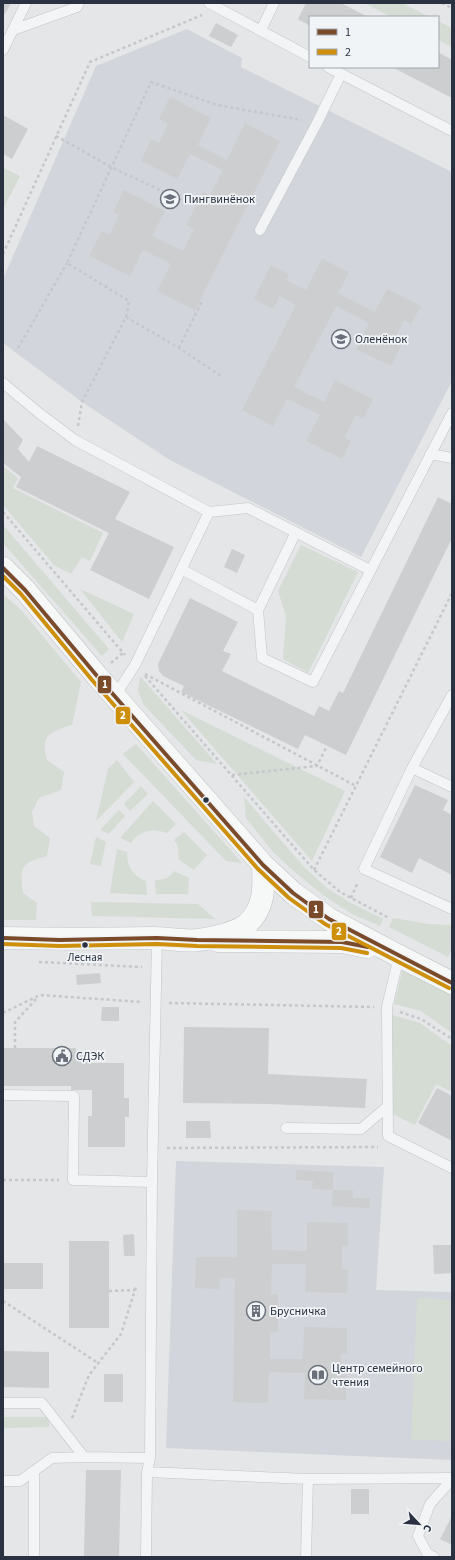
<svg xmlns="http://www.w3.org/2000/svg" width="455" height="1560" font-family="'Source Sans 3',sans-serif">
<rect width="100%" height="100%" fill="#e4e6e8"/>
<!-- built -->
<path fill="#d2d5db" d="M187 29 242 58 241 67 452 172V381L361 557 170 460 82 402 3 343V279L96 66Z
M176 1161 384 1167 376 1290 452 1292V1460L166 1448Z"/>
<!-- green -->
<path fill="#d4dcd4" d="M364 3H402L429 17H392Z
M438 21 452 28V47L438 40Z
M3 168 20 176 3 209Z
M3 466 18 478 13 488 103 533 90 561 82 557 71 574 54 565 3 505Z
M3 525 109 649 102 656 3 543Z
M301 545 358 572 308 673 283 659 286 616 278 591Z
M80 589 134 614 122 642Z
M3 594 21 610 81 682 72 725C50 732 40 734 47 760L64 772 61 790 39 798 32 812 34 826 50 838 47 856C22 863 19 866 23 893L37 903 36 920H3Z
M140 676 217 764 196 760 144 705 138 691Z
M181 710 345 791 312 861Z
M136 744 242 863 226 861 123 754Z
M117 760 134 782 96 821 108 769Z
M141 786 148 794 130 811 124 804Z
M244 797 303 866 327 888 349 902 383 919 380 926 352 914 323 895 297 874 273 852 246 818Z
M153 801 176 824 167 833C153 828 139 830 131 843L120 838Z
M119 810 125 816 109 834 100 830Z
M184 832 207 855 194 870 179 860 178 846 174 840Z
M96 837 106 842 101 866 90 864Z
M117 849 127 852C127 867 133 876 146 881L147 895 110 893Z
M174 871 189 878 188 894H156L155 880C163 880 170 878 174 871Z
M91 902 198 904 215 919 92 916Z
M393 918 429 924 452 925V948L448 957 389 927Z
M403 968 452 995V1033L421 1011 394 1004Z
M392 1015 420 1023 452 1046V1092L436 1084 415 1125 393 1114Z
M417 1298 452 1300V1441L411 1440Z
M3 1417H49V1427L3 1428Z"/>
<!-- building -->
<path fill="#ccced0" d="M3 3H11L5 14 3 13Z
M306 3H341L368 17H310V26L298 19Z
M216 23 238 35 231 47 209 36Z
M438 52 452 60V98L392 67H438Z
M170 97 211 118 198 145 227 160 245 123 280 141 195 310 157 291 171 264 143 250 130 276 89 256 102 231 110 235 119 215 113 212 124 190 165 211 152 236 183 251 194 229 186 225 203 192 210 195 223 170 190 154 177 179 141 161 151 139 159 143 168 124 159 119Z
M3 115 28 129 12 159 3 154Z
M322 259 349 272 338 293 375 312 387 289 421 306 411 324 404 320 393 342 401 346 391 366 356 349 369 323 336 306 294 387 324 402 335 380 373 399 363 419 356 415 344 438 351 441 342 459 306 441 320 415 287 399 273 426 242 410 296 305 280 296 273 309 254 299 271 265 289 274 286 280 306 290Z
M3 419 23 440 18 449 29 462 37 446 130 492 115 519 174 547 149 599 90 570 109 533 16 487 21 477 3 463Z
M438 497 452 504V538L346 755 305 735 298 749 181 692 184 686 163 676 159 671 158 664 190 598 238 622 223 651 231 654 222 671 314 716 319 706 329 711 339 691 343 693Z
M232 549 245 555 237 573 224 567Z
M415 785 448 800 443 810 452 815V875L419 858 412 873 380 857Z
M100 973 101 983 77 985 76 975Z
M102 1007H119V1021H101Z
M184 1027 269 1028 268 1074 367 1079 365 1108 268 1104 183 1103Z
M3 1048H76V1055H92V1063H124V1098H129V1117H125V1147H88V1116H92V1090H71V1086H3Z
M437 1088 452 1096V1141L418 1123Z
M186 1121H210L211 1138H186Z
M296 1170 333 1172V1190L312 1189 313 1181 296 1180Z
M333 1190H353V1198H370L369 1208 332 1206Z
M237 1210 272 1211 271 1223 272 1250 307 1251V1222L348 1223V1246H342V1269H348L347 1293 305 1292 306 1264H272L271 1294H278V1332H270V1359H303L304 1327 347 1328V1354H341V1375H346V1400L304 1399 305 1373 269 1372 268 1403 233 1402 235 1278H220L219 1289 195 1288 196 1257H237Z
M134 1234 135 1256H124L123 1235Z
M69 1241H109V1328H69Z
M433 1245H451L452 1273 434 1274Z
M3 1263H43V1289H3Z
M3 1351 49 1352V1388L3 1387Z
M104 1374H123V1402H104Z
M86 1470H121L119 1557H84Z
M351 1489H369V1514H351Z
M452 1516V1545L440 1539Z"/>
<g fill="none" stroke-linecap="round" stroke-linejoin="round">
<defs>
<path id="service" d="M209 3 310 57
M13 30 77 7 79 3
M261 30 274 3
M3 50 26 3
M328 67 452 131
M260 230 317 123 341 74
M3 383 39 413 75 440 209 512 248 508 370 570
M430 454 452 458
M296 532 258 610 262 658 313 682 452 413
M181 569 258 610
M452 695 412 768 452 787
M115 696 135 665 209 512
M412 768 364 869 452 909
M399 956 387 1007 388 1136 452 1168
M3 1095 74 1096 73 1180 152 1182
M286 1128 361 1129 388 1106
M3 1403H42L84 1457
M34 1471V1557
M147 1472 308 1479 452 1478
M3 1481H20L52 1458 84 1457 150 1458
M146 1557 147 1472 150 1458 152 1182 157 938
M306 1557 308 1479
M434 1557 427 1553 418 1536 430 1504 452 1479"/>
<path id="secondary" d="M3 568 25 590 97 676 263 865 293 893 329 919 399 956
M3 938C53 939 103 939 153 938 168 938 184 942 198 940 210 939 239 932 247 924 265 908 264 887 263 865
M218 941 342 942 367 947"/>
<path id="primary" d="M399 956 452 983"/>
</defs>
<!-- service casing -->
<use href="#service" stroke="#c2c4c6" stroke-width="11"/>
<!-- secondary casing -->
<use href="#secondary" stroke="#c2c4c6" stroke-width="23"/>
<!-- primary casing -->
<use href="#primary" stroke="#c0c3c6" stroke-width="23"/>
<!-- path -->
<path stroke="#c5c7cb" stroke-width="2.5" stroke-dasharray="3 3" stroke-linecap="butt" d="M442 3 452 8
M56 136 111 167 181 200
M3 254 90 62 202 15
M126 317 179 348 221 376
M18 348 67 263
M179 348 203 299
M78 426 82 402 126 317 129 301 67 263 151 82 217 105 302 120
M3 512 125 655
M111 663 123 653
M145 674 356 786
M145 676 314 870 340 892 389 918
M232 775 317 766 327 746
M314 870 452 593
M351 898 358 882
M39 962 142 967
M169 1003 374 1007
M400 1012 421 1019 452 1039
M3 1013 40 995 142 1002
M15 1048V1022L38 997
M167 1148 378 1147
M3 1180H59
M109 1291 135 1290
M3 1301 98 1363
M72 1418 89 1375 121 1334 136 1287"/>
<!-- service -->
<use href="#service" stroke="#f2f4f5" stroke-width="10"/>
<!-- secondary -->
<use href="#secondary" stroke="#f6f7f7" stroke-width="22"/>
<!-- primary -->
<use href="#primary" stroke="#f6f7f7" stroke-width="22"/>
<defs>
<path id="bus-1" d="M3 568 25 590 97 676 263 865 293 893 329 919 452 983
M3 938 60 940 157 938 197 940 342 942 368 947"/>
<path id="bus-2" d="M3 576 21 594 92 680 258 869 289 898 325 924 449 988
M3 944 60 946 157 944 197 946 341 948 367 953"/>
</defs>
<!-- bus-1 casing -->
<use href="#bus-1" stroke="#f1f4f7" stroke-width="7"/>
<!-- bus-2 casing -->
<use href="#bus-2" stroke="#f1f4f7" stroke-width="7"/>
<!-- bus-1 -->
<use href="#bus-1" stroke="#7a4b2a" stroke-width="4"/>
<!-- bus-2 -->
<use href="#bus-2" stroke="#ce8f0d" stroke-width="4"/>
</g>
<!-- icons -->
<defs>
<symbol id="school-ring" viewBox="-11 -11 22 22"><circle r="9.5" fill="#f1f4f7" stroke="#6b717b" stroke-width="1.5"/><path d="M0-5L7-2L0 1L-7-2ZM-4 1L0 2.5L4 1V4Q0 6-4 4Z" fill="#6b717b"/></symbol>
<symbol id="civic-ring" viewBox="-11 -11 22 22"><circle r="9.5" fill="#f1f4f7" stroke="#6b717b" stroke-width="1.5"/><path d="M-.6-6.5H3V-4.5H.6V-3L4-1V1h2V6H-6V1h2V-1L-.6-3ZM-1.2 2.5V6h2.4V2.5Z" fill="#6b717b"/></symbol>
<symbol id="building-ring" viewBox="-11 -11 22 22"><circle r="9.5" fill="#f1f4f7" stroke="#6b717b" stroke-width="1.5"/><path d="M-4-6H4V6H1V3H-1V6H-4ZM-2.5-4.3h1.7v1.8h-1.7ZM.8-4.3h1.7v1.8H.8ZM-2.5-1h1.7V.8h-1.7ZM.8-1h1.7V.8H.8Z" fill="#6b717b"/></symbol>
<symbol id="library-ring" viewBox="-11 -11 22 22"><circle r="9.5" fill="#f1f4f7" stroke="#6b717b" stroke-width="1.5"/><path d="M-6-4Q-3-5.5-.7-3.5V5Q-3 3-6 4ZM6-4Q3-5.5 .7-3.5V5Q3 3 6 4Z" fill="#6b717b"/></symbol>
</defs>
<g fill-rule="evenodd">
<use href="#school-ring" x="159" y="188" width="22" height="22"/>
<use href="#school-ring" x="330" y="328" width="22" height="22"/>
<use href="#civic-ring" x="51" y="1045" width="22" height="22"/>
<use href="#building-ring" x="245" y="1300" width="22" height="22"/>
<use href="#library-ring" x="307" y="1364" width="22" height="22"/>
</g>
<!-- markers -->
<g fill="#2a3241" stroke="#f1f4f7" stroke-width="1.5">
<circle cx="206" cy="800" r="3.5"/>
<circle cx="85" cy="945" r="3.5"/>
</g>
<g text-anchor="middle" stroke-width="3.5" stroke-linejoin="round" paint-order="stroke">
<!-- bus labels -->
<g font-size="11" fill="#2a3241" stroke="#f1f4f7">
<text x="85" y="961">Лесная</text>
</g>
<!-- poi labels -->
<g font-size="12" fill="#2a3241" stroke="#f1f4f7" text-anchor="start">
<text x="184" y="203">Пингвинёнок</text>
<text x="355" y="343">Оленёнок</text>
<text x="76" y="1060">СДЭК</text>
<text x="270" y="1315">Брусничка</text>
<text x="332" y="1372">Центр семейного<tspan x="332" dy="14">чтения</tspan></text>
</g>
</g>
<g stroke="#f1f4f7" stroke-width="1.5">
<rect x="97" y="675" width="15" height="19" rx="4" fill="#7a4b2a"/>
<rect x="115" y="706" width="16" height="19" rx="4" fill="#ce8f0d"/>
<rect x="308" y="900" width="16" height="19" rx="4" fill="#7a4b2a"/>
<rect x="331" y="922" width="16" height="19" rx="4" fill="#ce8f0d"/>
</g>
<g font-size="11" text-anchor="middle" font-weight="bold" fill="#fff">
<text x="105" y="688">1</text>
<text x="123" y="719">2</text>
<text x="316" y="913">1</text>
<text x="339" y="935">2</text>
</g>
<!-- border -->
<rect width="455" height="1560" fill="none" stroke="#2a3241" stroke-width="8"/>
<!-- legend -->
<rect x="309" y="16" width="130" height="52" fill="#f1f4f7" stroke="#a1a6ae"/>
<rect x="317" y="29" width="20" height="6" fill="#7a4b2a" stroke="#a1a6ae"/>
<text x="345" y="36" font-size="12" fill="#2a3241">1</text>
<rect x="317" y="49" width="20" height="6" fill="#ce8f0d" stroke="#a1a6ae"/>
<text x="345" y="56" font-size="12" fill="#2a3241">2</text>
<!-- north arrow -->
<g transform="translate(419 1524) rotate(116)" stroke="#f1f4f7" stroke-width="3" paint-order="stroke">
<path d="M0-3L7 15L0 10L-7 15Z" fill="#2a3241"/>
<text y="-6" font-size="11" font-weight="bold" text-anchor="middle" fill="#2a3241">С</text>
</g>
</svg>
